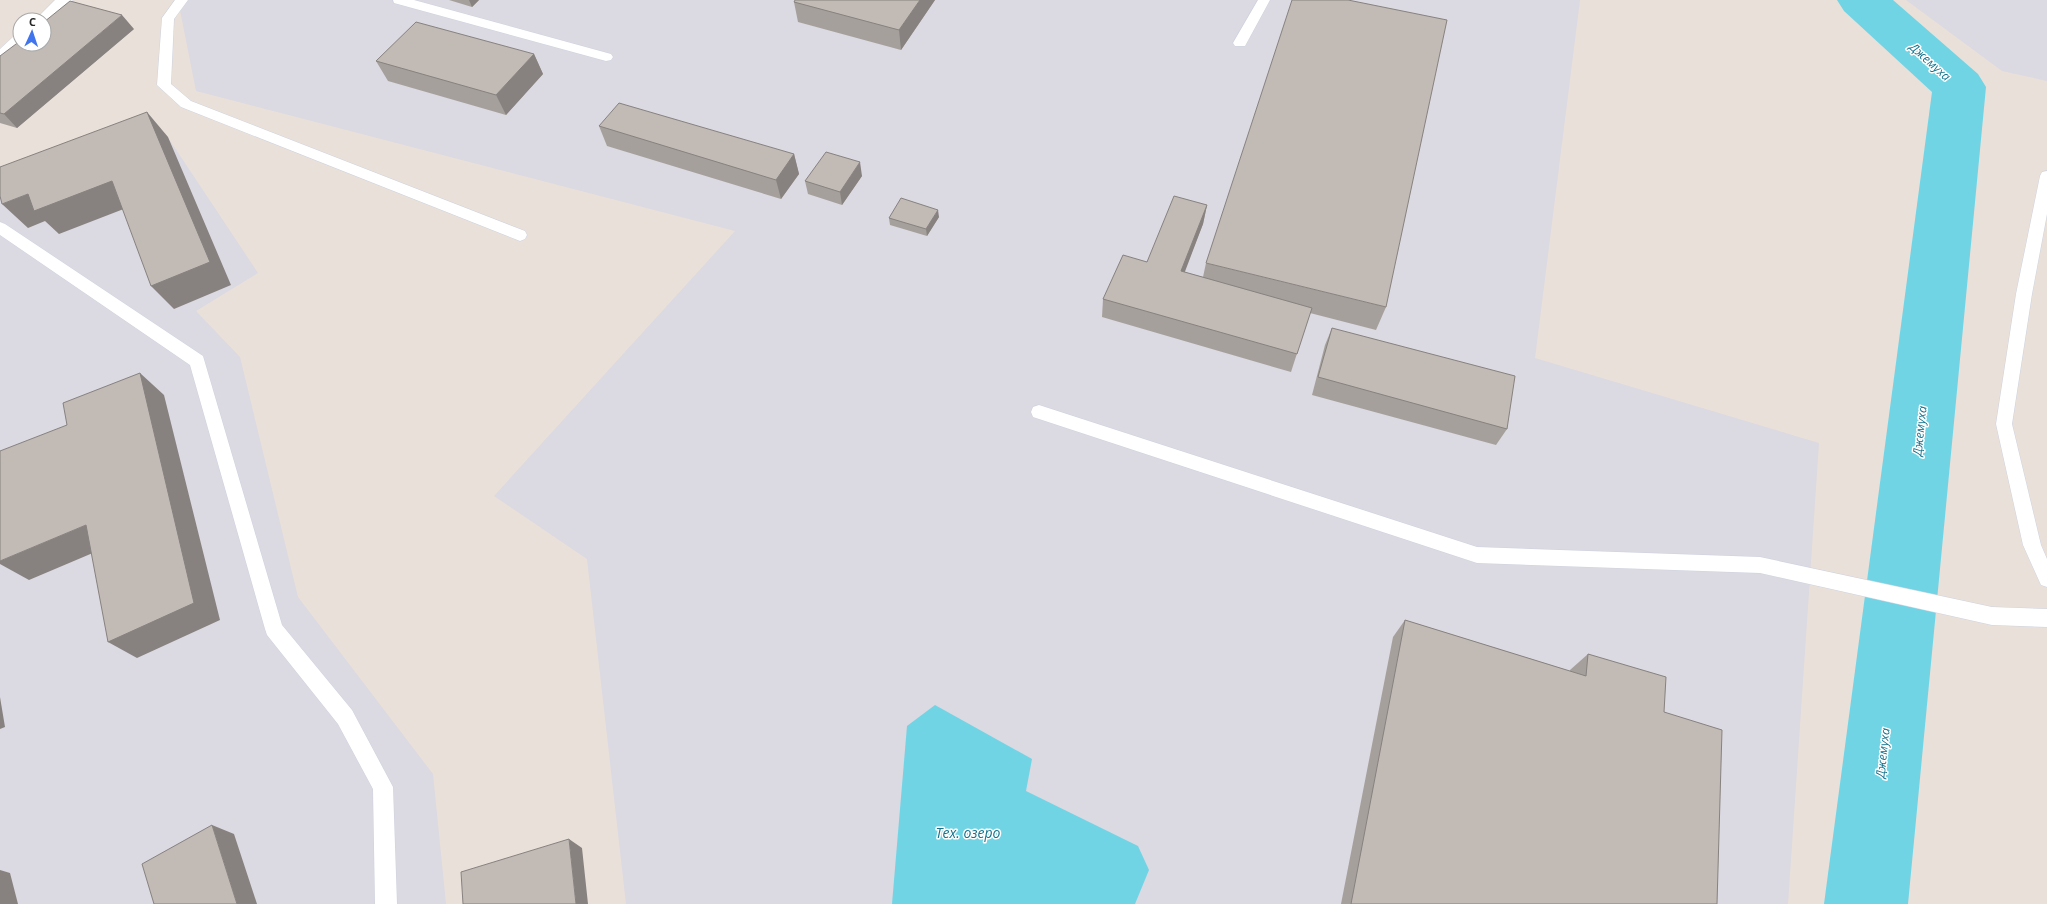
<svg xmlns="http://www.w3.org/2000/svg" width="2047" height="904" font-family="'Open Sans',sans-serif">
<rect width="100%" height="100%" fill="#e9e0d9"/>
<!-- industrial -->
<path fill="#dbd9e1" d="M178 0H1580L1535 358 1819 443 1788 904H626L587 559 494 496 735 231 196 91Z
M1906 0H2047V81L2002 71Z
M165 133 258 273 196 311 240 357 298 597 433 774 446 904H0V190Z"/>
<!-- water -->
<path fill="#71d4e5" d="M935 705 1032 759 1026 791 1138 846 1149 870 1135 904H892L907 726Z"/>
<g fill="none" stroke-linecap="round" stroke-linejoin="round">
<!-- river -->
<path fill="#71d4e5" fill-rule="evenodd" d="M1837 0H1893L1978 74 1986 87 1908 904H1824L1932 92 1844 11Z"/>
<defs>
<path id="service" d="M175 0H188L174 19 171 84 191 101 525 231 527 235 525 239 520 241 515 239 181 107 157 85 162 18Z
M393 0H414L611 54 613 57 611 60 606 61 394 3Z
M1258 0H1270L1245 46H1235L1233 43Z
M2047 171V214L2032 294 2012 424 2041 545 2047 559V587L2041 585 2023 545 1996 424 2016 294 2040 176 2042 172Z
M0 222 5 224 203 356 282 625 352 710 393 787 397 904H375L373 789 338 724 267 635 265 629 190 365 0 235Z
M1039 405 1477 547 1760 557 1992 607 2047 609V627L1992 625 1760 573 1477 563 1033 417 1031 412 1033 407Z"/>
<path id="minor" d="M55 0H73L49 24 44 25V20H35Z
M20 34V44H26L6 62 0 64V49L14 36Z"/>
</defs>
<!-- service casing -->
<use href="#service" stroke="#ced3df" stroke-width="1"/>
<!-- minor casing -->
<use href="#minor" stroke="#ced3df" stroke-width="1"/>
<!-- service -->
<use href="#service" fill="#fff" fill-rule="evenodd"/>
<!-- minor -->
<use href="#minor" fill="#fff" fill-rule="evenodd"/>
</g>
<!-- wall -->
<path fill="#a6a09c" d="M449 0H479L472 7Z
M935 0 901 50 798 22 794 2Z
M134 29 17 128 0 123V56Z
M534 54 543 74 506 115 388 81 376 61Z
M599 126 794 154 799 174 781 199 607 146Z
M862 176 842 205 808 194 805 181Z
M1207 205 1203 224 1184 272 1203 277 1206 263 1386 307 1376 330 1310 313 1291 372 1102 317 1103 299 1147 262Z
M939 217 927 236 890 225 889 218Z
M1332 328 1507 429 1496 445 1312 395 1325 345Z
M1405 620 1570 671V670L1588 654 1664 712 1717 904H1341L1393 637Z"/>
<!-- shaded-wall -->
<path fill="#87827f" d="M469 0H479L472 7Z
M920 0H935L901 50 899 30Z
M122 15 134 29 17 128 4 114Z
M534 54 543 74 506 115 496 95Z
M147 112 168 137 231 285 174 309 151 286Z
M794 154 799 174 781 199 776 180Z
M860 162 862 176 842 205 840 192Z
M112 181 134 205 59 234 45 221 28 228 2 204 28 194Z
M1207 205 1203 224 1178 290 1181 271Z
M938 210 939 217 927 236 926 229Z
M140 373 164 395 220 620 137 658 108 642Z
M86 525 114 544 29 580 0 564V561Z
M0 697 5 727 0 729Z
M212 825 234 834 257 904H237Z
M569 839 582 848 588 904H576Z
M0 870 10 873 18 904H0Z"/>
<!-- building -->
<path fill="#c1bab5" stroke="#87827f" d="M795 0H920L899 30 794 2Z
M1292 0H1348L1447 20 1386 307 1206 263Z
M70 1 122 15 4 114 0 113V56L20 41V44H44V22Z
M416 22 534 54 496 95 376 61Z
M619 103 794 154 776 180 599 126Z
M147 112 210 262 151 286 112 181 34 211 28 194 2 204 0 196V167Z
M826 152 860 162 840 192 805 181Z
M1174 196 1207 205 1181 271 1312 308 1297 354 1103 299 1123 255 1147 262Z
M901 198 938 210 926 229 889 218Z
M1332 328 1515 376 1507 429 1318 377Z
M140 373 194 603 108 642 86 525 0 561V451L67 425 63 403Z
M1405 620 1586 676 1588 654 1666 677 1664 712 1722 730 1717 904H1351Z
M212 825 237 904H154L142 864Z
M569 839 576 904H463L461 872Z"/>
<g text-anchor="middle" stroke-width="3" stroke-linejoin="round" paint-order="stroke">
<!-- water labels -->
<g font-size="12" font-style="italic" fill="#15718c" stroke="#fff">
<text transform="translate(1930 62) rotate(42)" y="4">Джемуха</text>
<text transform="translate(1920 431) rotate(-84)" y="4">Джемуха</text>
<text transform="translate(1883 753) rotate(-84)" y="4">Джемуха</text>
</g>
<!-- near-water labels -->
<g font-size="14" font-style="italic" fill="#15718c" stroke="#fff">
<text x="968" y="838">Тех. озеро</text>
</g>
</g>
<!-- north arrow -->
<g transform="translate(32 32) rotate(3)"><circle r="19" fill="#ffffff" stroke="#a9a9a9"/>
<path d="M0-3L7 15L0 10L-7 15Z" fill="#4175ed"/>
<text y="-6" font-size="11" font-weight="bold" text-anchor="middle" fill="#272727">С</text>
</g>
</svg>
